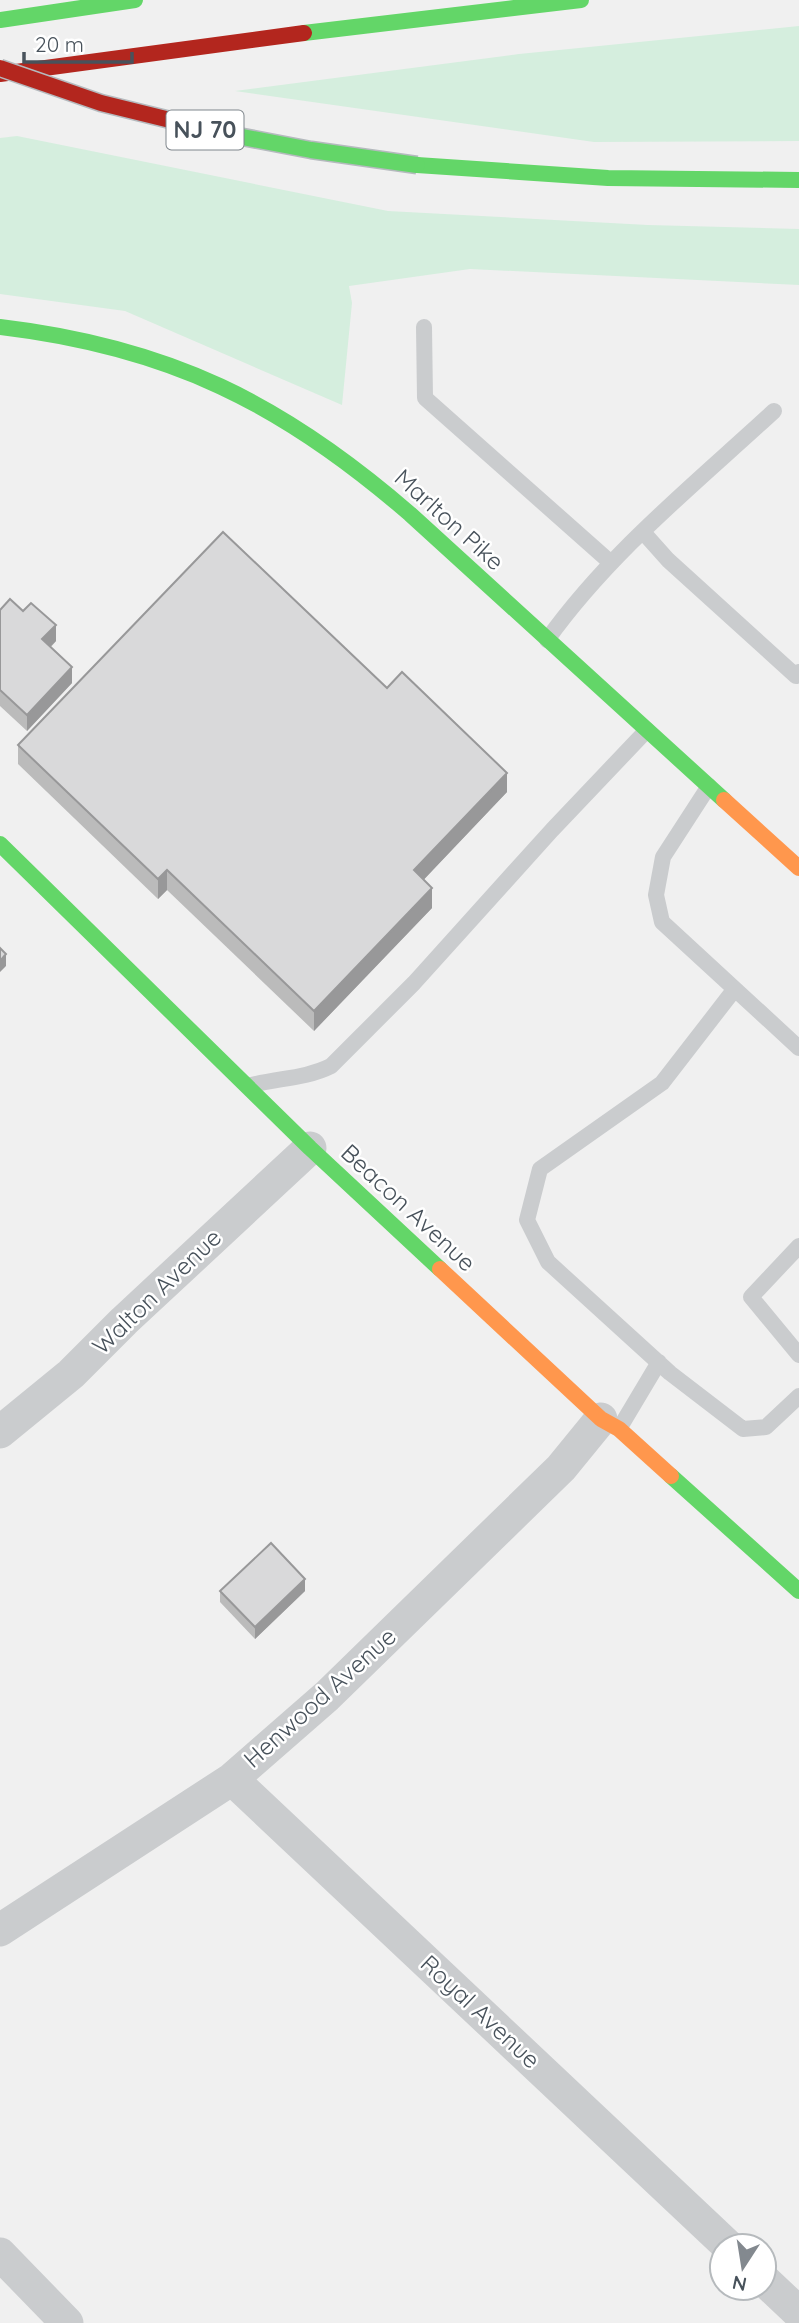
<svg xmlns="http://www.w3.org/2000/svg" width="799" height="2323" font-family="Quicksand,sans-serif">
<rect width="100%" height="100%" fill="#f0f0f0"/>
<!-- green -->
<path fill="#d5eede" d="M799 26V141L594 142 235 91 519 54Z
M17 136 388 211 648 225 799 229V285L470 269 349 286 352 303 342 405 125 311 0 294V138Z"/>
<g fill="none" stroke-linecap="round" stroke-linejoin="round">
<!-- lane -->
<path stroke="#caccce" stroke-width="16" d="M424 327 425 398 610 562
M643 532 668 560 796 676 799 672
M547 640C610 552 695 484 774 411
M709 786 663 857 656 895 662 922 799 1048
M734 990 662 1083 540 1169 527 1220 548 1262 670 1373 743 1429 766 1427 799 1396
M248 1086C276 1078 305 1079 331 1066L414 983 552 830 647 730
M799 1246 751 1297 799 1355
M619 1429 659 1362"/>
<!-- street -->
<path stroke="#caccce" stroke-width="33" d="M0 1432 71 1374 124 1321 310 1148
M232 1779 728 2246
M0 1930 232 1779 327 1696 561 1468 601 1419
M0 2254 67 2323
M764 2280 799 2313"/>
<!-- fast -->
<path stroke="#63d668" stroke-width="16" d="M0 20 135 0
M304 33 581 0
M417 165 608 178 799 180
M0 327C169 347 282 403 410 514L724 800
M0 844 310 1148 440 1269
M671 1476 799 1591"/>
<!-- slow -->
<path stroke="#ff974d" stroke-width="16" d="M724 800 799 868
M440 1269 601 1419 619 1429 671 1476"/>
<!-- jam -->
<path stroke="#b3261e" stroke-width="16" d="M0 74 304 33"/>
<defs>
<path id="fast-bridge" d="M227 134 311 150 417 165"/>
<path id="jam-bridge" d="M0 68 101 103 227 134"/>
</defs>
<!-- fast-bridge casing -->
<use href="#fast-bridge" stroke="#b5babe" stroke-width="19" stroke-linecap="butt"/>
<!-- jam-bridge casing -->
<use href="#jam-bridge" stroke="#b5babe" stroke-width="19" stroke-linecap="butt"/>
<!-- fast-bridge -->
<use href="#fast-bridge" stroke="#63d668" stroke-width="16"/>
<!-- jam-bridge -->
<use href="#jam-bridge" stroke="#b3261e" stroke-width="16"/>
</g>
<!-- wall -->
<path fill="#bbb" d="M0 610 56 641 51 647 72 683 27 731 0 706Z
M387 688 507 792 424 879 432 908 314 1031 167 890 158 899 18 764V745Z
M220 1591H305L255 1639 220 1602Z"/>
<!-- shaded-wall -->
<path fill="#989899" d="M56 625V641L42 655V639Z
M72 667V683L27 731V715Z
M507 773V792L414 890V870Z
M167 870V890L158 899V879Z
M432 888V908L314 1031V1011Z
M6 954V966L0 972V961Z
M305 1579V1591L255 1639V1627Z"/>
<!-- building -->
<path fill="#d9d9da" stroke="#989899" stroke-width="2" d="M223 532 387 688 402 672 507 773 414 870 432 888 314 1011 167 870 158 879 18 745Z
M10 599 23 611 31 603 56 625 42 639 72 667 27 715 0 690V610Z
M0 948 6 954 0 961Z
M271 1543 305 1579 255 1627 220 1591Z"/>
<g text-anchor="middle" stroke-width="5" stroke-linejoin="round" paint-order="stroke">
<!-- shield labels -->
<rect fill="#fff" stroke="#7f868c" stroke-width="2" x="166.5" y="110.5" width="77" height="39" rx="5"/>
<g font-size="23" font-weight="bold" fill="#48525b">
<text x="205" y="138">NJ 70</text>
</g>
<!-- street labels -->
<g font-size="24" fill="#48525b" stroke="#fff">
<text transform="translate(449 520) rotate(42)" y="8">Marlton Pike</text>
<text transform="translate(408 1208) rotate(43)" y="8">Beacon Avenue</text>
<text transform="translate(157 1292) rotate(-44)" y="8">Walton Avenue</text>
<text transform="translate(320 1698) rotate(-42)" y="8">Henwood Avenue</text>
<text transform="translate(480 2012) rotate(43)" y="8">Royal Avenue</text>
</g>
</g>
<!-- north arrow -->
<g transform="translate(743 2267) rotate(192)"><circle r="33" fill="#ffffff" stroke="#b6babd" stroke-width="2"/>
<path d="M0-5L12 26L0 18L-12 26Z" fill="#83898f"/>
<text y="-10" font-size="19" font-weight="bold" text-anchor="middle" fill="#48525b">N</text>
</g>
<!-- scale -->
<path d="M24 52v10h108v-10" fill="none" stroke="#48525b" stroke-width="3.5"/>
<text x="35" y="52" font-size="21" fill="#48525b" stroke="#ffffff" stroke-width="5" paint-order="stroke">20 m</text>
</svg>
